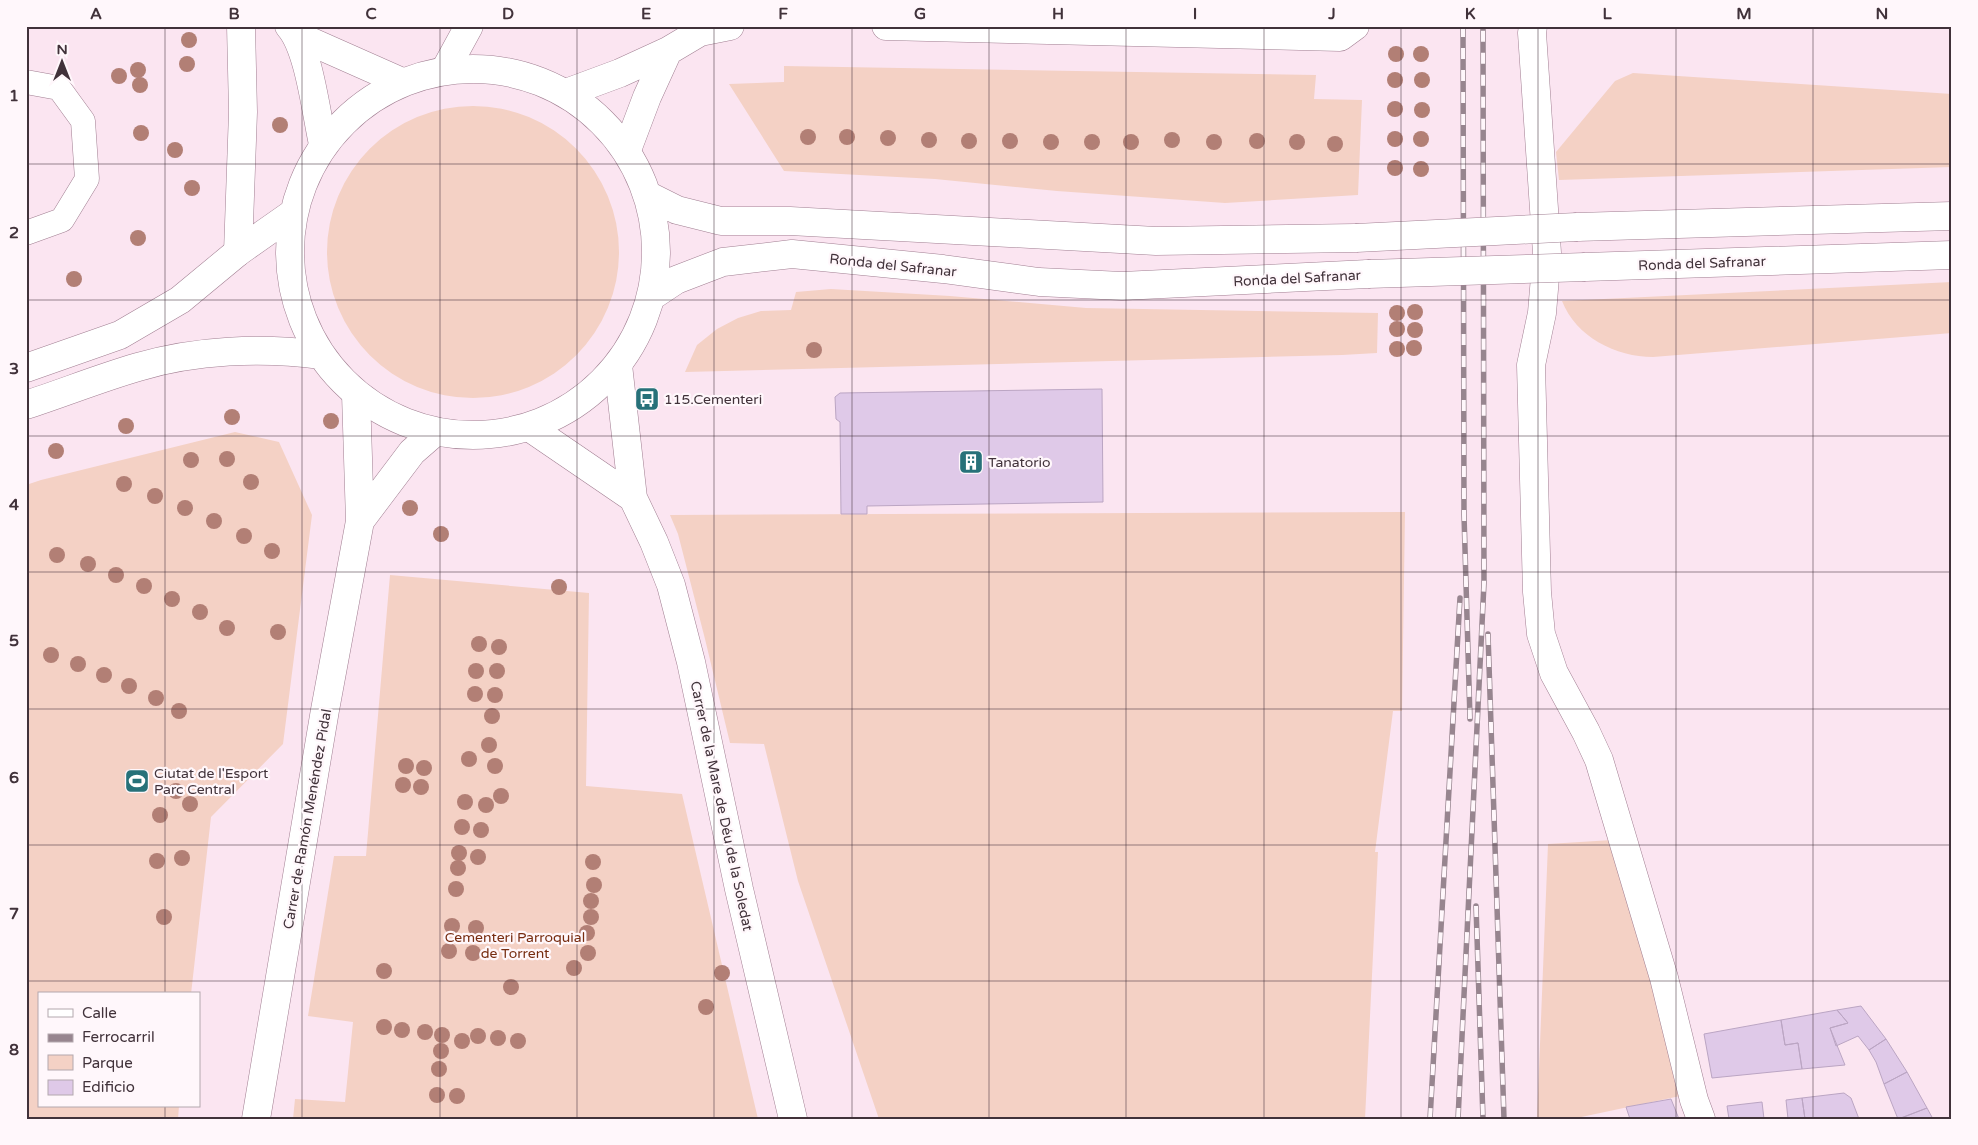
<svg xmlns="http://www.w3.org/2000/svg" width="1978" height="1145" font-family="'Varela Round',sans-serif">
<rect width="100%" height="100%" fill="#fbe5f1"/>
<!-- green -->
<path fill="#f4d1c5" d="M784 66 1316 75 1314 99 1362 100 1358 195 1225 203 1057 191 935 179 784 171 729 84 784 82Z
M1633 73 1952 94V167L1559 180 1556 152 1615 81Z
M327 252a146 146 0 1 1 292 0a146 146 0 1 1-292 0Z
M1952 282V333L1653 357C1616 357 1576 337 1562 301Z
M831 289 950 296 1086 308 1378 313 1377 353 1342 355 685 372 697 345 717 329 738 318 761 311 791 310 796 292Z
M235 432 279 442 312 515 283 744 211 817 191 994H39V1106H179L178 1119H26V485L41 480Z
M1405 512 1402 711H1393L1375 852H1378L1365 1119H879L798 881 764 744 730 743 705 639 678 534 670 515Z
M390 575 589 593 586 786 682 794 758 1119H293L295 1099 345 1102 353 1022 308 1016 334 856H366Z
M1612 840 1672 1057 1680 1096 1572 1119H1537L1548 844Z"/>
<!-- building -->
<path fill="#dfc9e8" stroke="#bba5c3" d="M1102 389 1103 502 867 506V514H841L840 422 836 419 835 397 840 393Z
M1861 1006 1886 1039 1869 1050 1858 1036 1836 1046 1830 1028 1848 1023 1837 1010Z
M1837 1010 1848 1023 1830 1028 1845 1065 1802 1069 1798 1043 1785 1045 1781 1020Z
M1781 1020 1785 1045 1798 1043 1802 1069 1712 1078 1704 1034Z
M1886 1039 1907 1072 1884 1084 1876 1062 1869 1050Z
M1907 1072 1927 1108 1898 1119 1884 1084Z
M1844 1093 1851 1098 1859 1119H1805L1802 1098Z
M1802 1098 1805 1119H1788L1786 1100Z
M1671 1099 1679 1119H1630L1626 1107Z
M1762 1102 1764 1119H1729L1727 1106Z
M1927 1108 1933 1119H1899Z"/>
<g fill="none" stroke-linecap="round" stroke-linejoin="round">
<defs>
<path id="service" d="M26 82 59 88 83 121 87 179 62 220 26 233"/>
<path id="minor" d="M289 26C309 48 316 113 323 144
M886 26 1340 37 1355 26
M1533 26 1532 33 1547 253 1542 313 1531 365 1537 592 1541 634 1554 673 1586 732 1599 760 1664 978 1694 1100 1701 1119
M296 35 402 82
M445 70 469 26
M566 93 620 73 668 51 700 32 730 26
M627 150 647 97 668 51
M238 252 243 112 241 26
M618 365 633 498 654 542 671 585 691 662 739 889 793 1119
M529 427 633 498
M360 521 412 452 435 432
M256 1119 325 710 360 521 356 394"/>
<path id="tertiary" d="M290 252a183 183 0 1 1 366 0a183 183 0 1 1-366 0Z
M649 196 677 210 721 221H790L1156 241 1356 238
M1577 227 1952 216
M1585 267 1952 255
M652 296 676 280 723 262 792 254 943 269 1039 282 1122 286 1368 274
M26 368 120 335 180 300 238 252 292 214
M26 405C63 393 100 378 138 367 195 350 262 347 320 355"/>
</defs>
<!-- service casing -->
<use href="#service" stroke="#a17f92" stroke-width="25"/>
<!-- minor casing -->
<use href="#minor" stroke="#a17f92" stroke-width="29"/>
<!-- tertiary casing -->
<use href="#tertiary" stroke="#a17f92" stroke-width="29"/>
<!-- service -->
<use href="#service" stroke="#fff" stroke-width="24"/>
<!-- minor -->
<use href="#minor" stroke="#fff" stroke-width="28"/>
<!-- tertiary -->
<use href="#tertiary" stroke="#fff" stroke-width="28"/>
<defs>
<path id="rail" d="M1463 26 1464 515 1470 719
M1488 634 1504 1119
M1476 906 1483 1119
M1430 1119 1460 598
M1458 1119 1484 583 1483 26"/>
</defs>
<!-- rail casing -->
<use href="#rail" stroke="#97858f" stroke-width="5.5"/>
<!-- rail -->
<use href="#rail" stroke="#fff7fb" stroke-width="4" stroke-dasharray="11" stroke-linecap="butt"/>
<defs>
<path id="tertiary-bridge" d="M1356 238 1577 227
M1368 274 1585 267"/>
</defs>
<!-- tertiary-bridge casing -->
<use href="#tertiary-bridge" stroke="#a17f92" stroke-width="29" stroke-linecap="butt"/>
<!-- tertiary-bridge -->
<use href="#tertiary-bridge" stroke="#fff" stroke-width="28"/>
</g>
<!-- trees -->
<g fill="#b27f75">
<circle cx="189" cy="40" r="8"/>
<circle cx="1396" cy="54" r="8"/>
<circle cx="1421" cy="54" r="8"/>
<circle cx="187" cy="64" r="8"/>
<circle cx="138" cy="70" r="8"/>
<circle cx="119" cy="76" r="8"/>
<circle cx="1395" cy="80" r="8"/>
<circle cx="1422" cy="80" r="8"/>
<circle cx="140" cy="85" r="8"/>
<circle cx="1395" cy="109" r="8"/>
<circle cx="1422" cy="110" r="8"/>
<circle cx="280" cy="125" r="8"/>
<circle cx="141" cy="133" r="8"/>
<circle cx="808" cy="137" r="8"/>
<circle cx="847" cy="137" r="8"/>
<circle cx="888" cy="138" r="8"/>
<circle cx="1395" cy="139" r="8"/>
<circle cx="1421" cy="139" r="8"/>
<circle cx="929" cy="140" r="8"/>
<circle cx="1172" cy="140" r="8"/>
<circle cx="969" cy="141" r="8"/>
<circle cx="1010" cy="141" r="8"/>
<circle cx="1257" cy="141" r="8"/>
<circle cx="1051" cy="142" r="8"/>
<circle cx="1092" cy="142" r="8"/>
<circle cx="1131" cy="142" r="8"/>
<circle cx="1214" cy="142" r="8"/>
<circle cx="1297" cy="142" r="8"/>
<circle cx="1335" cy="144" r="8"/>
<circle cx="175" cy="150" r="8"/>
<circle cx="1395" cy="168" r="8"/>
<circle cx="1421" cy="169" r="8"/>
<circle cx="192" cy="188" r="8"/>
<circle cx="138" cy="238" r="8"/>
<circle cx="74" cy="279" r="8"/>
<circle cx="1415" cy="312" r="8"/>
<circle cx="1397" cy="313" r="8"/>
<circle cx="1397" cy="329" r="8"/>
<circle cx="1415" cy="330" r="8"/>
<circle cx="1414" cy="348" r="8"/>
<circle cx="1397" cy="349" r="8"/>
<circle cx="814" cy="350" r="8"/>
<circle cx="232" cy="417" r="8"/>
<circle cx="331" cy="421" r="8"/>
<circle cx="126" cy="426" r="8"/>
<circle cx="56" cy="451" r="8"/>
<circle cx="227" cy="459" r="8"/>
<circle cx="191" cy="460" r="8"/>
<circle cx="251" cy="482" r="8"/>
<circle cx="124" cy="484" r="8"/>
<circle cx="155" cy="496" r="8"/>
<circle cx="185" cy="508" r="8"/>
<circle cx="410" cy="508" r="8"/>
<circle cx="214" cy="521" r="8"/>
<circle cx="441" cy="534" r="8"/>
<circle cx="244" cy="536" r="8"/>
<circle cx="272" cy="551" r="8"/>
<circle cx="57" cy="555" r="8"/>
<circle cx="88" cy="564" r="8"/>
<circle cx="116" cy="575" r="8"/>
<circle cx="144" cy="586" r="8"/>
<circle cx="559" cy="587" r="8"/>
<circle cx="172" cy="599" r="8"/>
<circle cx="200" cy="612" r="8"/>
<circle cx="227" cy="628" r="8"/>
<circle cx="278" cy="632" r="8"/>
<circle cx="479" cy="644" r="8"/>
<circle cx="499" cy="647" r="8"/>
<circle cx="51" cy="655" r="8"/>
<circle cx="78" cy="664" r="8"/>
<circle cx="476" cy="671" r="8"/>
<circle cx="497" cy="671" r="8"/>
<circle cx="104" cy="675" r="8"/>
<circle cx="129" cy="686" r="8"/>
<circle cx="475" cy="694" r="8"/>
<circle cx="495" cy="695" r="8"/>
<circle cx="156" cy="698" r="8"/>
<circle cx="179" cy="711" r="8"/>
<circle cx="492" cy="716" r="8"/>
<circle cx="489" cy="745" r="8"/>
<circle cx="469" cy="759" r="8"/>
<circle cx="406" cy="766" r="8"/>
<circle cx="495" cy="766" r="8"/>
<circle cx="424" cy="768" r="8"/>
<circle cx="403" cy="785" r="8"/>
<circle cx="421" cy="787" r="8"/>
<circle cx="176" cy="791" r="8"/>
<circle cx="501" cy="796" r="8"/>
<circle cx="465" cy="802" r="8"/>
<circle cx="190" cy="804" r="8"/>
<circle cx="486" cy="805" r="8"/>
<circle cx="160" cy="815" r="8"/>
<circle cx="462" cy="827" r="8"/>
<circle cx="481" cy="830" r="8"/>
<circle cx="459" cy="853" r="8"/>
<circle cx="478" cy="857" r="8"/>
<circle cx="182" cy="858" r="8"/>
<circle cx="157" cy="861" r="8"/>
<circle cx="593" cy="862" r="8"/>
<circle cx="458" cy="868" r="8"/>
<circle cx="594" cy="885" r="8"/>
<circle cx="456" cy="889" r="8"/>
<circle cx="591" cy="901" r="8"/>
<circle cx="164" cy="917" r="8"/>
<circle cx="591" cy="917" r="8"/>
<circle cx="452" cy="926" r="8"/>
<circle cx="476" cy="928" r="8"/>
<circle cx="587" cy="933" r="8"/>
<circle cx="449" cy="951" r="8"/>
<circle cx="473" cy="953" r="8"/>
<circle cx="588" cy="953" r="8"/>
<circle cx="574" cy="968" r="8"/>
<circle cx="384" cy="971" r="8"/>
<circle cx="722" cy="973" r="8"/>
<circle cx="511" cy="987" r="8"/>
<circle cx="706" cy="1007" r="8"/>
<circle cx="384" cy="1027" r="8"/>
<circle cx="402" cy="1030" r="8"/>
<circle cx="425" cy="1032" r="8"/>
<circle cx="442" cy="1035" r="8"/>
<circle cx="478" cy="1036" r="8"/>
<circle cx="498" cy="1038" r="8"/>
<circle cx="462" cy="1041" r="8"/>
<circle cx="518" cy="1041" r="8"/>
<circle cx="441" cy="1051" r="8"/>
<circle cx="439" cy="1069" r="8"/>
<circle cx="437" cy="1095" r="8"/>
<circle cx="457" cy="1096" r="8"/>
</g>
<!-- grid -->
<path fill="none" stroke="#41323a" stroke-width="1" stroke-opacity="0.55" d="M165 26V994M302 26V1119M440 26V1119M577 26V1119M714 26V1119M852 26V1119M989 26V1119M1126 26V1119M1264 26V1119M1401 26V1119M1538 26V1119M1676 26V1119M1813 26V1119M26 164H1952M26 300H1952M26 436H1952M26 572H1952M26 709H1952M26 845H1952M26 981H1952M165 1106V1119"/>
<!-- icons -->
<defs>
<symbol id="bus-square" viewBox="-11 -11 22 22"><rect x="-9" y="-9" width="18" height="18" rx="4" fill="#277179" stroke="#fff7fb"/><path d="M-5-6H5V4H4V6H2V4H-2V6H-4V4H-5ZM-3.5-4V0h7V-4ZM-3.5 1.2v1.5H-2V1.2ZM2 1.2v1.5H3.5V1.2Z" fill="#fff"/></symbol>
<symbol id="building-square" viewBox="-11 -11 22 22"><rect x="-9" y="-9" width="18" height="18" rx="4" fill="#277179" stroke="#fff7fb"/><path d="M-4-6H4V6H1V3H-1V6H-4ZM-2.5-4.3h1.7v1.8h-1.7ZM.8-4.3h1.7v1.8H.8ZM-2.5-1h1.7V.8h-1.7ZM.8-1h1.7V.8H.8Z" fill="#fff"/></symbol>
<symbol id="stadium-square" viewBox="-11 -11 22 22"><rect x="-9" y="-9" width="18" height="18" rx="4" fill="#277179" stroke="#fff7fb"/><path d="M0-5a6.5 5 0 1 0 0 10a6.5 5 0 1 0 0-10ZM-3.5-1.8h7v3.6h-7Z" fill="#fff"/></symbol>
</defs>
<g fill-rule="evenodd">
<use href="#bus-square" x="633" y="385" width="28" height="28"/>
<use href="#building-square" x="957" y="448" width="28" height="28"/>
<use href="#stadium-square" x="123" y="767" width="28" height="28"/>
</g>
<g text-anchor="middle" stroke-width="4.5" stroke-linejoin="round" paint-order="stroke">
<!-- street labels -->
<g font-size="14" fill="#41323a" stroke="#fff7fb">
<text transform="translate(1702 263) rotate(-2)" y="5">Ronda del Safranar</text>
<text transform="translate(893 265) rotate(6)" y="5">Ronda del Safranar</text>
<text transform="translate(1297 278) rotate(-3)" y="5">Ronda del Safranar</text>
<text transform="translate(722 806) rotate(78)" y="5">Carrer de la Mare de Déu de la Soledat</text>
<text transform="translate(307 819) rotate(-80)" y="5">Carrer de Ramón Menéndez Pidal</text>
</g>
<!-- poi labels -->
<g font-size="14" fill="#41323a" stroke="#fff7fb" text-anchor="start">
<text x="664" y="404">115.Cementeri</text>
<text x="988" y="467">Tanatorio</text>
<text x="154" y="778">Ciutat de l'Esport<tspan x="154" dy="16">Parc Central</tspan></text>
</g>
<!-- park labels -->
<g font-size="14" fill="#772c10" stroke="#fff7fb">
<text x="515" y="942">Cementeri Parroquial<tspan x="515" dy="16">de Torrent</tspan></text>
</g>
</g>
<!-- border -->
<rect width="1978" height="1145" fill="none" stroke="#fff7fb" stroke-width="55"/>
<!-- legend -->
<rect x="38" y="992" width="162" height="115" fill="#fff7fb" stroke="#b3a8ae"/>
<rect x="48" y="1009" width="25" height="8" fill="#ffffff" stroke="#b3a8ae"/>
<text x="82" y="1018" font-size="15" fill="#41323a">Calle</text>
<rect x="48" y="1034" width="25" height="8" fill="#97858f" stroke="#b3a8ae"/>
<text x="82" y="1042" font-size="15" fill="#41323a">Ferrocarril</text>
<rect x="48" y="1055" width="25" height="15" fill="#f4d1c5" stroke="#b3a8ae"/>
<text x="82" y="1068" font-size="15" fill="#41323a">Parque</text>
<rect x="48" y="1080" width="25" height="15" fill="#dfc9e8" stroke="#b3a8ae"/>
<text x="82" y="1092" font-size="15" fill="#41323a">Edificio</text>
<!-- north arrow -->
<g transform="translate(62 62)" stroke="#fff7fb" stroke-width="4" paint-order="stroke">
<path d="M0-4L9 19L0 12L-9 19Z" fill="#41323a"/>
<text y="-8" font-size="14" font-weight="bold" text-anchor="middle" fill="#41323a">N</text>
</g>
<rect x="28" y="28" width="1922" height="1090" fill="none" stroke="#41323a" stroke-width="2"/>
<g font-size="16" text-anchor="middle" font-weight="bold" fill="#41323a">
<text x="96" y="19">A</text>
<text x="234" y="19">B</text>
<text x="371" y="19">C</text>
<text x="508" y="19">D</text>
<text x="646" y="19">E</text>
<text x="783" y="19">F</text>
<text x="920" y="19">G</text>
<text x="1058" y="19">H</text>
<text x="1195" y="19">I</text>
<text x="1332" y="19">J</text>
<text x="1470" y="19">K</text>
<text x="1607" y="19">L</text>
<text x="1744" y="19">M</text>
<text x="1882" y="19">N</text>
<text x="14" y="101">1</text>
<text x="14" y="238">2</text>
<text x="14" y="374">3</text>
<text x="14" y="510">4</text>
<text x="14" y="646">5</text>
<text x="14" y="783">6</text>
<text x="14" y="919">7</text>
<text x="14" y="1055">8</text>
</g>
</svg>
